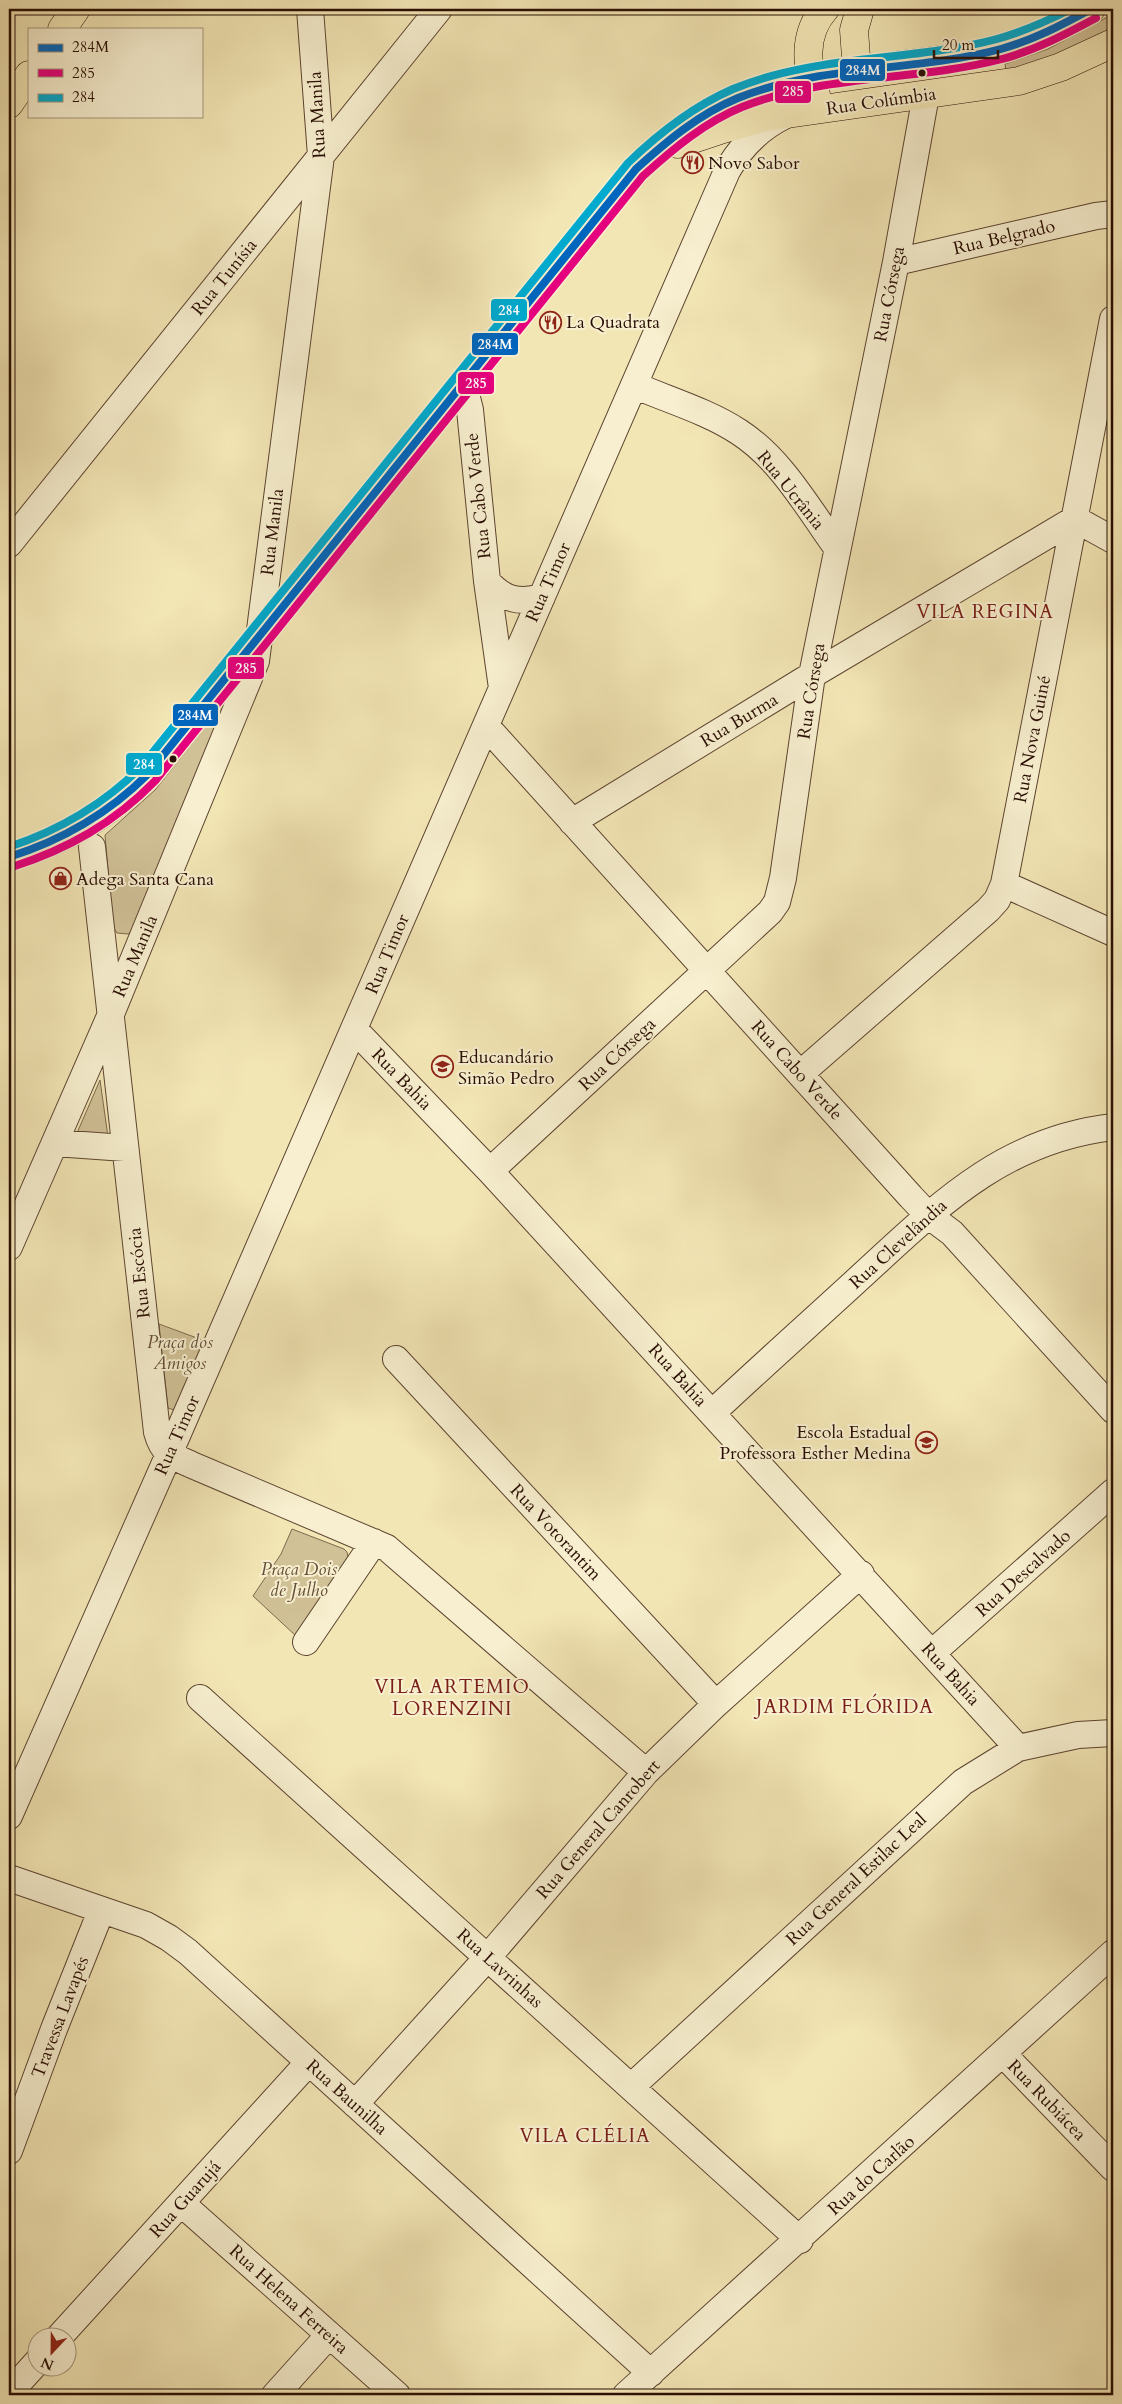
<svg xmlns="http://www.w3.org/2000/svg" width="1122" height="2404" font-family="Cardo,serif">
<rect width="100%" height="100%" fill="#f3e6b5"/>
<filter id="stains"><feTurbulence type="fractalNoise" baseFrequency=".004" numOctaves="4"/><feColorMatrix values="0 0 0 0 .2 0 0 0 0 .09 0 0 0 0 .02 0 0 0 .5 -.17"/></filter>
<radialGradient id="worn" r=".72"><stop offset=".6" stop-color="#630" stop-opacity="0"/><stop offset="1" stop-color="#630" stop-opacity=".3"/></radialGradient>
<!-- green -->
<path fill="#d1c197" stroke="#7d684d" d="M1113 14V30L1072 51 1006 71 1005 64 1048 49Z
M227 703 132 931 128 934 117 933 113 927 105 835 155 790 223 704Z
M100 1080 108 1137 77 1133Z
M159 1324 205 1341 174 1410 168 1408Z
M292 1529 344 1549 347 1552 348 1557 296 1636 253 1596 281 1554Z"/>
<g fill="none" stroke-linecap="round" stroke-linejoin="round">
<defs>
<path id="minor" d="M896 262 1096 216 1113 214
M463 382 470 410 487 581 502 688
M634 385C668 400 707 411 739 432 781 459 808 508 837 548
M9 544 439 9
M487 581C502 599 519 604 542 597
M486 726 911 1197 928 1215 952 1233 1113 1410
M572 822 812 675 1075 519 1113 540
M92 847 157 1432C163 1454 172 1456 192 1465L387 1548 646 1772
M1004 884 1113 933
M354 1029 490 1171 1018 1748
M800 1074 988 910 997 900 1004 884 1113 319
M55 1143 125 1148
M490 1171 770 912 777 902 783 878 812 675 896 262 926 95
M9 1247 111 1014 256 661 321 156 310 9
M396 1359 716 1704
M712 1413C759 1369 807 1326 855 1282 935 1209 1000 1140 1113 1127
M306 1642 374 1542
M932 1653 1113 1492
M200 1698 800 2240
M9 1816 169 1454 727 171C741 146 761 127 786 115
M9 1878 146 1925 169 1938 188 1952 651 2373
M1003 2054 1113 2168
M631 2087 963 1782 1018 1748 1078 1735 1113 1733
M355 2104 488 1957 646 1772 716 1704 861 1574
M9 2151 54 2029 101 1911
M181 2203 397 2395
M60 2336 309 2062
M9 2393 38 2361
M275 2395 329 2335
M626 2395 1113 1953"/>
<path id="major" d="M62 29 76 9
M857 71 854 30 860 9
M816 95C806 67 803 33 825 9
M9 104 29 75
M678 144 723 129 766 117 1019 81 1061 67 1113 43
M9 857C64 841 109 816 148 774L636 169C667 141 698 115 738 98 816 66 905 70 987 52 1025 44 1058 28 1091 9"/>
</defs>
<!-- minor casing -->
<use href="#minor" stroke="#5c4430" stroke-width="28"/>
<!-- major casing -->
<use href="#major" stroke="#290e03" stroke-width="29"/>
<!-- minor -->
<use href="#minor" stroke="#f7efcf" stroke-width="26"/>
<!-- major -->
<use href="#major" stroke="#f3e6b5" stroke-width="28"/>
<defs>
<path id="bus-1" d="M9 857C63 840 108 814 148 774L636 169C667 141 699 114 738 98 822 64 915 72 1001 49 1033 40 1062 25 1091 9"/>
<path id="bus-2" d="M12 867C68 849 114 823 155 781L643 176C673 149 705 122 742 107 825 74 917 81 1002 59 1036 50 1066 34 1096 18"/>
<path id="bus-3" d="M9 847C60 830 103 805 141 767L628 163C659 133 694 106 733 89 817 54 911 62 997 39 1023 32 1047 21 1071 9"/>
</defs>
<!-- bus-1 casing -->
<use href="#bus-1" stroke="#f7efcf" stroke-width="11"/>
<!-- bus-2 casing -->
<use href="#bus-2" stroke="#f7efcf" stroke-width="11"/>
<!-- bus-3 casing -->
<use href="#bus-3" stroke="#f7efcf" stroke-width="11"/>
<!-- bus-1 -->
<use href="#bus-1" stroke="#0065bd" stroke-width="8"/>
<!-- bus-2 -->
<use href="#bus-2" stroke="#e5007d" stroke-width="8"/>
<!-- bus-3 -->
<use href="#bus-3" stroke="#00a9ce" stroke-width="8"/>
</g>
<!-- icons -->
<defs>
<symbol id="restaurant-ring" viewBox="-11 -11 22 22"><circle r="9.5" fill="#f7efcf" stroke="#8f2418" stroke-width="1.5"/><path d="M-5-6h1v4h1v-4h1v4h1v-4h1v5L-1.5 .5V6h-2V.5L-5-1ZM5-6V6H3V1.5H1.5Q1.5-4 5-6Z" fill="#8f2418"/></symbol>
<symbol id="shop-ring" viewBox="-11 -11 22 22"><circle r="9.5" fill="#f7efcf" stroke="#8f2418" stroke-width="1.5"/><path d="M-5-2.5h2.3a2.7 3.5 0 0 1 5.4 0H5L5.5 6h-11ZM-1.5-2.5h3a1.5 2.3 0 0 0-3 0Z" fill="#8f2418"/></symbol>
<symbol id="school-ring" viewBox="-11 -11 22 22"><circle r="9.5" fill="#f7efcf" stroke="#8f2418" stroke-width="1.5"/><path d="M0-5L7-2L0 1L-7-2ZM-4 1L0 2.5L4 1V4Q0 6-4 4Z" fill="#8f2418"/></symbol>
</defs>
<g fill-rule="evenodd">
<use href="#restaurant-ring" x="680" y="150" width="25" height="25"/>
<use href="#restaurant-ring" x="538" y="310" width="25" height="25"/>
<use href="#shop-ring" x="48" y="866" width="25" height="25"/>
<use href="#school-ring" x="430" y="1054" width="25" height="25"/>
<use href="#school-ring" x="914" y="1430" width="25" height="25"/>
</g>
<!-- markers -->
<g fill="#290e03" stroke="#f7efcf" stroke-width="2">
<circle cx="922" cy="73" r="4.5"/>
<circle cx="173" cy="759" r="4.5"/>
</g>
<g text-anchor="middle" stroke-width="4" stroke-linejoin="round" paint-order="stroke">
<!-- street labels -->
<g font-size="18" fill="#290e03" stroke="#f7efcf">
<text transform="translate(881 101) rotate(-8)" y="6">Rua Colúmbia</text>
<text transform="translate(317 115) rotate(-93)" y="6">Rua Manila</text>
<text transform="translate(1004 237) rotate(-13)" y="6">Rua Belgrado</text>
<text transform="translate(224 277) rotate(-51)" y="6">Rua Tunísia</text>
<text transform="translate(889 294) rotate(-79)" y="6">Rua Córsega</text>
<text transform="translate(791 490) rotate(51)" y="6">Rua Ucrânia</text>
<text transform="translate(478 496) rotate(-96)" y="6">Rua Cabo Verde</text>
<text transform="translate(272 532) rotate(-83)" y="6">Rua Manila</text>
<text transform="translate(548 582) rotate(-66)" y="6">Rua Timor</text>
<text transform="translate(811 691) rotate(-81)" y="6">Rua Córsega</text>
<text transform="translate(739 720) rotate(-31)" y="6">Rua Burma</text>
<text transform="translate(1032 739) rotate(-79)" y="6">Rua Nova Guiné</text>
<text transform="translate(387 954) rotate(-67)" y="6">Rua Timor</text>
<text transform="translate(135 956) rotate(-67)" y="6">Rua Manila</text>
<text transform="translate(617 1054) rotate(-43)" y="6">Rua Córsega</text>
<text transform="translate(797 1070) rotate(48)" y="6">Rua Cabo Verde</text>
<text transform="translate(402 1079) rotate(46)" y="6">Rua Bahia</text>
<text transform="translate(898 1244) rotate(-42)" y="6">Rua Clevelândia</text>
<text transform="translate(139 1273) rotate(-96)" y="6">Rua Escócia</text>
<text transform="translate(678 1375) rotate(48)" y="6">Rua Bahia</text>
<text transform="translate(177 1435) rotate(-66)" y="6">Rua Timor</text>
<text transform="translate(556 1532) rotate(47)" y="6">Rua Votorantim</text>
<text transform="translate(1023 1573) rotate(-42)" y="6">Rua Descalvado</text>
<text transform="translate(951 1674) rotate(48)" y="6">Rua Bahia</text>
<text transform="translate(598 1829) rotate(-49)" y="6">Rua General Canrobert</text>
<text transform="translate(856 1879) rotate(-43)" y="6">Rua General Estilac Leal</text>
<text transform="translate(500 1968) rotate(42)" y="6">Rua Lavrinhas</text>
<text transform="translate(60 2017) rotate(-69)" y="6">Travessa Lavapés</text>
<text transform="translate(347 2097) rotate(42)" y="6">Rua Baunilha</text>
<text transform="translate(1047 2100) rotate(46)" y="6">Rua Rubiácea</text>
<text transform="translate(871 2175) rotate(-42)" y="6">Rua do Carlão</text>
<text transform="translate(185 2199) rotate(-48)" y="6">Rua Guarujá</text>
<text transform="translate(289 2299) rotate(42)" y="6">Rua Helena Ferreira</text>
</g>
<!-- poi labels -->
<g font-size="18" fill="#290e03" stroke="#f7efcf" text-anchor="start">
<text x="708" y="169">Novo Sabor</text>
<text x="566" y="328">La Quadrata</text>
<text x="76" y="885">Adega Santa Cana</text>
<text x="458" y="1063">Educandário<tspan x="458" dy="21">Simão Pedro</tspan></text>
<text x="911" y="1438" text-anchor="end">Escola Estadual<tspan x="911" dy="21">Professora Esther Medina</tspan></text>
</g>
<!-- park labels -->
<g font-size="18" font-style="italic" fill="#644d37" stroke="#f7efcf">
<text x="180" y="1348">Praça dos<tspan x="180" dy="21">Amigos</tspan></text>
<text x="299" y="1575">Praça Dois<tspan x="299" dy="21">de Julho</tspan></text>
</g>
<!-- neighbourhood labels -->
<g font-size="19" letter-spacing="1" fill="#7a1f14" stroke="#f7efcf">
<text x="985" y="618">VILA REGINA</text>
<text x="452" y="1693">VILA ARTEMIO<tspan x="452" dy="22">LORENZINI</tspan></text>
<text x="845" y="1713">JARDIM FLÓRIDA</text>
<text x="585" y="2142">VILA CLÉLIA</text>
</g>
</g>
<g stroke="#f7efcf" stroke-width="2">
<rect x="839" y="58" width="47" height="24" rx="5" fill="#0065bd"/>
<rect x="774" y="80" width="38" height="24" rx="5" fill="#e5007d"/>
<rect x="490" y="298" width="38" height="24" rx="5" fill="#00a9ce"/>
<rect x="471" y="332" width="48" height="24" rx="5" fill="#0065bd"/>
<rect x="457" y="371" width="38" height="24" rx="5" fill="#e5007d"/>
<rect x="227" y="656" width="38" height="24" rx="5" fill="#e5007d"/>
<rect x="172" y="703" width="47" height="24" rx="5" fill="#0065bd"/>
<rect x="125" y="752" width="38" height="24" rx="5" fill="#00a9ce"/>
</g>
<g font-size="14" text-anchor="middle" font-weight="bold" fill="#fff">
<text x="863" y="75">284M</text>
<text x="793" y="96">285</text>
<text x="509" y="315">284</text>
<text x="495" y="349">284M</text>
<text x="476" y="388">285</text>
<text x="246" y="673">285</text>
<text x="195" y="720">284M</text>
<text x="144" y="769">284</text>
</g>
<!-- margin -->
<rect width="1122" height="2404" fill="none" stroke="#f3e6b5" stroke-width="30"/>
<rect x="10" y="10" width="1102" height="2384" fill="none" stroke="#290e03" stroke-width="2.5"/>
<rect x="15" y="15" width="1092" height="2374" fill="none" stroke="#290e03"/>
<!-- legend -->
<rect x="28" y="28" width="175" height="90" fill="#f7efcf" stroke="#a5957d"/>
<rect x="38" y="44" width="25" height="8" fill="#0065bd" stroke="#a5957d"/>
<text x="72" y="52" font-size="15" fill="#290e03">284M</text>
<rect x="38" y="69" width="25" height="8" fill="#e5007d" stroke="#a5957d"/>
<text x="72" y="78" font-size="15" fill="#290e03">285</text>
<rect x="38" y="94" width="25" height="8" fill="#00a9ce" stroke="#a5957d"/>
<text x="72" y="102" font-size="15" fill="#290e03">284</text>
<!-- north arrow -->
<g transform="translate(52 2352) rotate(202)"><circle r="24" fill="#f7efcf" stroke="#a5957d"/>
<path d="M0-4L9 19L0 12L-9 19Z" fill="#8f2418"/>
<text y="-8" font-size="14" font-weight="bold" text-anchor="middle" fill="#290e03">N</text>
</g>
<!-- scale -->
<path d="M934 50v8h64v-8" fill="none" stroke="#290e03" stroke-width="2.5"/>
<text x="942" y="50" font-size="15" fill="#290e03" stroke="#f7efcf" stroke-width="4" paint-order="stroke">20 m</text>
<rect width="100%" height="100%" filter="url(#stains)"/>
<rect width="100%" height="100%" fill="url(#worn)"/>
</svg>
